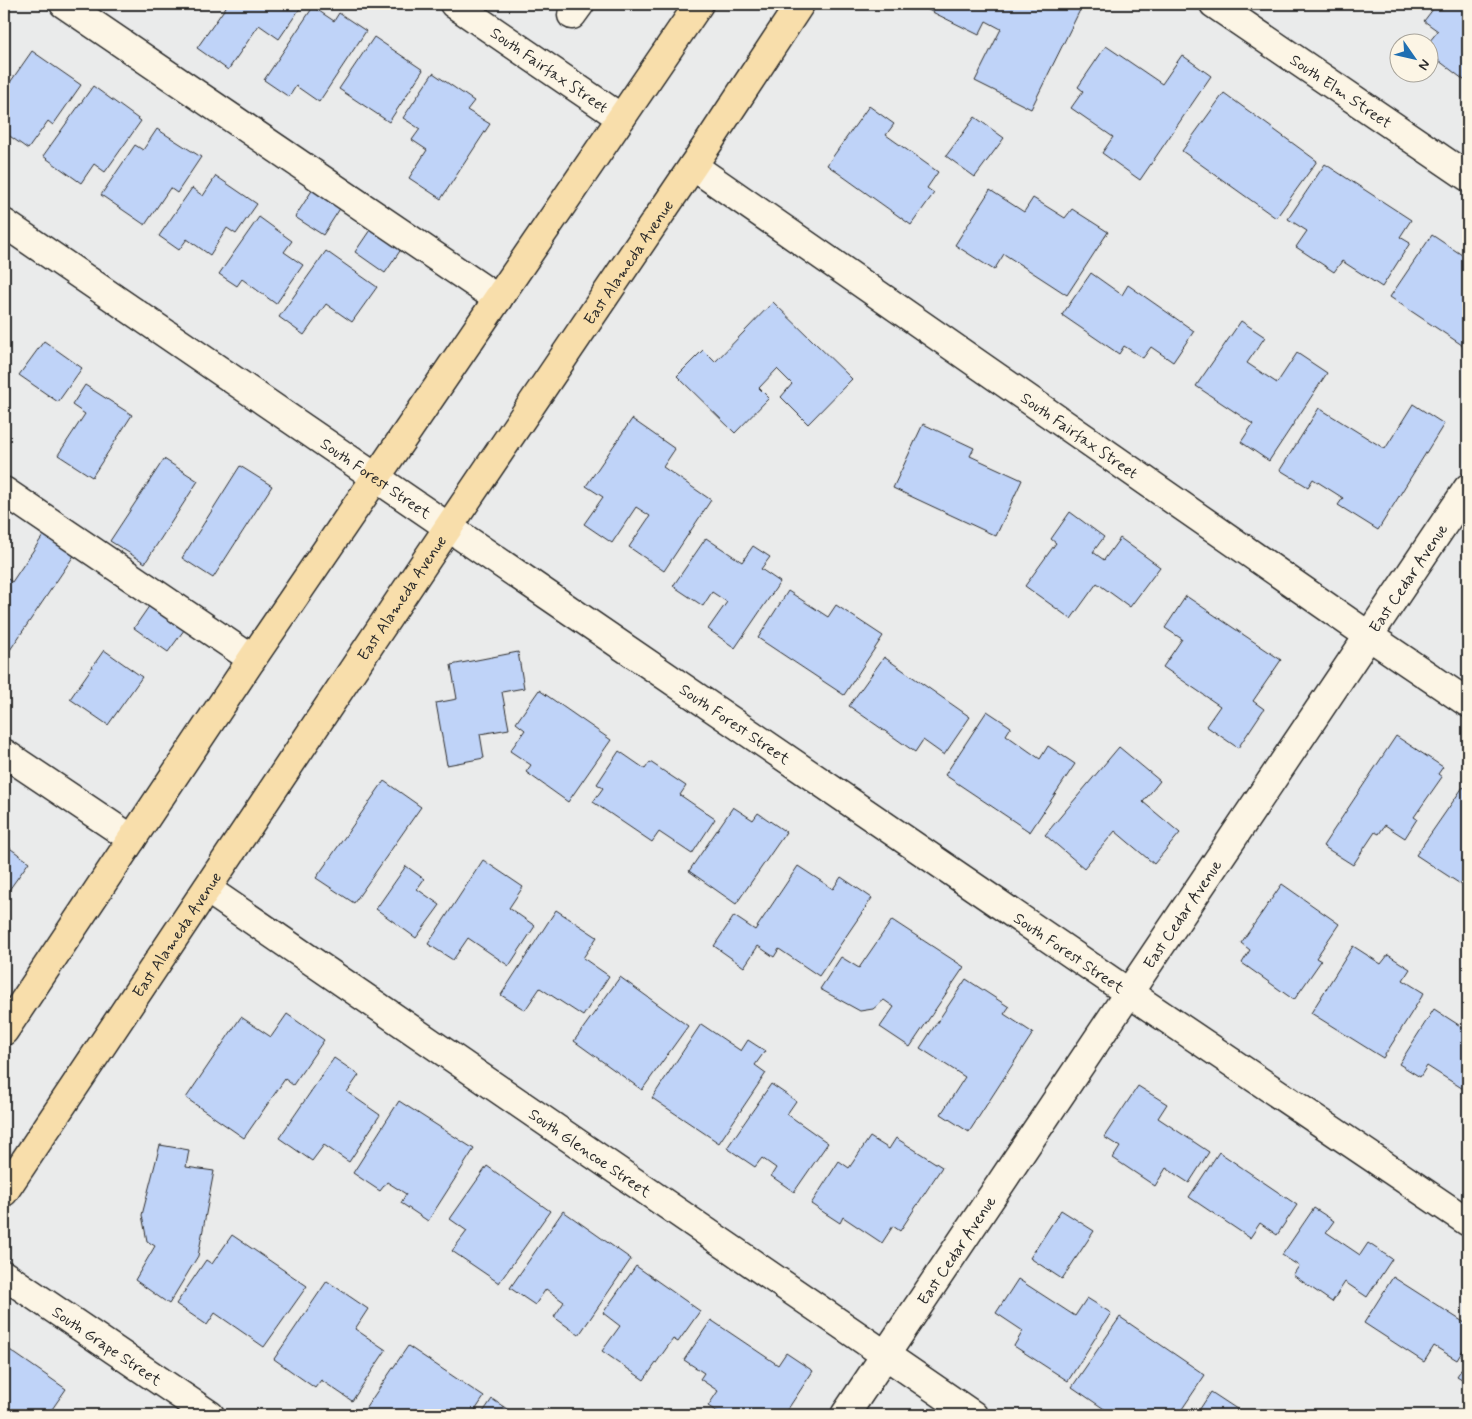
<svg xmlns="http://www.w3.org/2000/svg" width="1472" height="1419" font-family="Mynerve,sans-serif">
<rect width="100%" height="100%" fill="#eaebeb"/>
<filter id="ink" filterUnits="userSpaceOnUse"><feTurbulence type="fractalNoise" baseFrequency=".02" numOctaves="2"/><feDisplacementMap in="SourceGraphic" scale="10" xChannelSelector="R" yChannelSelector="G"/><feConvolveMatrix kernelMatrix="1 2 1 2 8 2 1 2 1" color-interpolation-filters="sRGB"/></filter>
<g filter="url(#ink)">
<!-- building -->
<path fill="#bfd3f8" stroke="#2b2b2b" d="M228 4H303L279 39 259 25 228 70 197 48Z
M916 4H1083L1031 109 975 81 1001 29 986 21 979 35Z
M1437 4H1468V83L1430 54 1429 42 1438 31 1424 21Z
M313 7 334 21 339 13 366 31 319 102 296 86 289 97 264 80Z
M374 37 423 70 389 122 339 89Z
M1106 46 1162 84 1182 55 1211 76 1140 180 1102 153 1113 137 1071 108 1083 91 1078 87Z
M32 51 81 85 53 125 48 121 28 149 4 132V91Z
M433 73 474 101 467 110 490 124 441 199 409 178 427 150 412 140 420 129 403 118Z
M93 86 141 121 105 172 94 164 81 183 43 156Z
M1224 93 1317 161 1276 218 1182 151Z
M869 106 894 124 886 135 938 172 927 188 934 193 911 225 827 165Z
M975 117 1004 138 975 177 946 156Z
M157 129 201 157 177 193 170 188 145 225 101 195 135 145 143 150Z
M1325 164 1411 220 1400 237 1410 243 1382 287 1342 261 1334 272 1296 247 1307 231 1288 219Z
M216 176 257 204 236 234 227 228 210 255 187 239 179 250 159 236 192 188 203 196Z
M313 189 341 207 323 235 295 217Z
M990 190 1024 212 1033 198 1065 218 1072 209 1108 232 1067 295 1004 254 994 270 955 245Z
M259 217 292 241 284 252 303 265 276 304 242 279 237 286 219 274Z
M374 224 404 245 385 273 355 252Z
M1432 235 1468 259V349L1390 297Z
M326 251 377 287 352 322 326 304 304 335 279 317Z
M1091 273 1122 295 1128 285 1194 331 1173 362 1151 347 1143 358 1124 346 1119 354 1062 315Z
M773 302 852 379 808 424 781 397 792 384 777 369 759 388 769 398 735 433 677 376 703 350 715 362Z
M1241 321 1265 337 1247 363 1277 383 1297 353 1327 373 1269 461 1241 442 1253 424 1196 386Z
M44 341 82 368 58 402 19 375Z
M85 385 132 415 92 477 58 455 85 414 72 405Z
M1413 404 1444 424 1378 530 1338 505 1343 498 1313 479 1308 487 1280 470 1319 408 1385 449Z
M632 419 675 449 663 467 711 500 664 571 629 547 650 516 636 507 612 543 584 524 603 497 586 486Z
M923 424 974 448 970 456 1022 480 996 536 893 488Z
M164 459 198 481 145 563 110 541Z
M240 466 272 486 213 578 182 558Z
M1070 512 1104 537 1093 552 1104 560 1120 538 1160 567 1130 607 1097 583 1071 619 1025 586 1056 543 1051 539Z
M47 530 77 551 10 650 4 646V576L12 582Z
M706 538 742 562 753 546 770 557 761 569 780 582 735 648 708 629 727 602 712 592 703 606 673 586Z
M788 591 828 617 836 605 883 636 844 695 758 638Z
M1186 596 1281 660 1253 701 1264 709 1238 748 1206 726 1220 706 1163 667 1182 639 1165 628Z
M152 602 187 626 168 652 134 628Z
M104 650 142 677 108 725 70 699Z
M518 652 524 688 502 692 509 729 480 734 484 758 447 765 436 703 457 699 451 665Z
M884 657 970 717 944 755 923 740 915 752 849 706Z
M539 690 611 740 568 802 526 772 531 765 510 751 525 730 516 723Z
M987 711 1011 727 1006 735 1040 759 1048 746 1075 764 1030 832 945 775Z
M1396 736 1443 767 1438 774 1442 777 1414 817 1417 819 1405 838 1385 825 1379 834 1375 832 1353 865 1323 846Z
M1119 747 1160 781 1143 802 1180 833 1154 864 1115 831 1084 868 1045 835Z
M619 751 645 769 650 762 686 786 680 795 715 819 692 854 659 832 652 842 593 802 603 788 597 784Z
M384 781 421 807 354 903 316 878Z
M1463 787 1468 791V889L1416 855Z
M733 807 753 820 758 813 786 832 736 904 689 871Z
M4 844 29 862 4 897Z
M483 860 523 887 509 908 535 926 509 966 468 938 453 960 428 944Z
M406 866 424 879 417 889 440 905 416 938 376 909Z
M798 866 833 889 841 877 872 898 819 976 779 949 774 957 758 946 744 967 714 946 734 916 755 930Z
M1282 884 1339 924 1316 958 1321 961 1294 1000 1242 963 1250 950 1241 943Z
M556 910 597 937 583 958 609 976 583 1016 540 988 525 1010 501 995Z
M892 920 964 967 910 1047 880 1027 894 1007 884 1000 873 1009 860 1011 820 989 841 957 859 968Z
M1353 946 1381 964 1388 955 1410 969 1403 980 1424 993 1383 1058 1311 1013Z
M620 977 688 1026 642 1090 574 1041Z
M966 979 1009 1007 1004 1014 1033 1033 969 1132 941 1114 965 1077 920 1048Z
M1434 1009 1468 1031V1092L1427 1066 1420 1077 1399 1064Z
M287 1014 324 1040 293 1085 285 1079 244 1138 186 1098 241 1017 271 1037Z
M701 1024 741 1051 748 1040 765 1051 755 1065 766 1073 719 1143 652 1098Z
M334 1058 359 1075 347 1092 380 1115 349 1162 324 1145 312 1161 279 1138Z
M771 1084 796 1101 787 1114 828 1143 794 1192 771 1176 776 1168 762 1158 755 1167 727 1148Z
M1138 1086 1167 1104 1158 1118 1209 1152 1189 1183 1166 1168 1155 1186 1113 1158 1120 1147 1104 1137Z
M399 1101 474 1149 428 1221 401 1203 406 1194 387 1182 380 1191 353 1173Z
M870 1137 889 1149 896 1138 942 1167 900 1231 893 1226 882 1243 843 1217 840 1223 811 1204 839 1161 849 1168Z
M160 1145 189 1150 186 1167 214 1171 198 1256 169 1304 135 1280 155 1246 147 1241 142 1215Z
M1219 1152 1297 1205 1277 1235 1260 1223 1250 1238 1189 1197Z
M487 1166 550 1211 499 1283 452 1251 467 1231 450 1219Z
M1314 1208 1334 1221 1326 1232 1360 1255 1368 1243 1392 1259 1367 1297 1345 1282 1332 1302 1293 1275 1299 1266 1282 1255Z
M1061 1210 1094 1231 1062 1279 1030 1258Z
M563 1211 631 1259 579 1335 554 1317 564 1302 546 1289 535 1305 510 1288Z
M232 1235 307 1286 264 1347 215 1313 207 1325 176 1304 206 1260 212 1264Z
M636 1266 700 1311 678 1342 673 1339 644 1380 602 1351 620 1326 603 1313Z
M1393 1277 1468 1325V1342L1457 1360 1434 1346 1424 1362 1364 1323Z
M1018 1279 1075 1316 1087 1298 1111 1313 1068 1381 1014 1346 1023 1331 996 1313Z
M327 1281 368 1309 355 1329 386 1350 352 1401 321 1380 315 1388 274 1359Z
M1120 1317 1205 1375 1178 1415H1113L1072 1387Z
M711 1320 778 1365 786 1353 813 1371 784 1415H722L708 1406 718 1391 700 1379 704 1373 684 1360Z
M4 1346 66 1389 48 1415H4Z
M408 1346 484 1397 472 1415H361Z
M1468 1360V1383L1457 1376Z
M1211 1392 1246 1415H1196Z
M492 1399 516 1415H481Z"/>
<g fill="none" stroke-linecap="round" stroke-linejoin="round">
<defs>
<g id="minor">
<path d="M64 4 498 299"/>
<path id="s1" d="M454 4 621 118"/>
<path id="s2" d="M1214 4 1468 177"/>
<path d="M572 15 580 4"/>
<path id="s3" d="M693 166 1369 636 1468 703"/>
<path id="s4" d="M4 223 1129 993 1468 1222"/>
<path d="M4 491 252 659"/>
<path d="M4 753 132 839"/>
<path id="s5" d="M207 889 973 1415"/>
<path id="s6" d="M4 1275 210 1415"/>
<path id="s7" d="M845 1415 1468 488"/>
</g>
<g id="major">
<path d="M4 1031 252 659 699 4"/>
<path id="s8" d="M4 1192 429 556 709 142 800 4"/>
</g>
</defs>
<!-- minor casing -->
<use href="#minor" stroke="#2b2b2b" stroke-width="31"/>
<!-- major casing -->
<use href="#major" stroke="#2b2b2b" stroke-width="31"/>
<!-- minor -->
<use href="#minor" stroke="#fcf5e5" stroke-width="28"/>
<!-- major -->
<use href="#major" stroke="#f8deab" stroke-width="28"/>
</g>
</g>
<g text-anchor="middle" stroke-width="4.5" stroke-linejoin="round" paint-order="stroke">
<!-- street labels -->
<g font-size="16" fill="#2b2b2b" stroke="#fcf5e5">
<text dy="6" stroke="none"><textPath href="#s1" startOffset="116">South Fairfax Street</textPath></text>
<text dy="6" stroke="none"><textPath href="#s2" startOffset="154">South Elm Street</textPath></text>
<text dy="6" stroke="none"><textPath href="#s8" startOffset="1120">East Alameda Avenue</textPath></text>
<text dy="6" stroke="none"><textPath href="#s3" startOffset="471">South Fairfax Street</textPath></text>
<text dy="6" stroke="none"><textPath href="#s4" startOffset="451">South Forest Street</textPath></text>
<text dy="6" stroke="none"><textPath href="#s7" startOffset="1009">East Cedar Avenue</textPath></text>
<text dy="6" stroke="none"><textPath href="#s8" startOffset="715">East Alameda Avenue</textPath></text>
<text dy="6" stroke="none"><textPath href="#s4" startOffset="886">South Forest Street</textPath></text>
<text dy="6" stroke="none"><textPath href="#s7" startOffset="604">East Cedar Avenue</textPath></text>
<text dy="6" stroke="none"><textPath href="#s8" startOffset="310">East Alameda Avenue</textPath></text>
<text dy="6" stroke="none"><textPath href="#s4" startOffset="1291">South Forest Street</textPath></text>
<text dy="6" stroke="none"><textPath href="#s5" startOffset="465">South Glencoe Street</textPath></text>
<text dy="6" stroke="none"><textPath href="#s7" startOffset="199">East Cedar Avenue</textPath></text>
<text dy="6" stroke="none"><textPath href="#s6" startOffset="125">South Grape Street</textPath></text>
</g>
</g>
<!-- margin -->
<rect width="1472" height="1419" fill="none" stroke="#fcf5e5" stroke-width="20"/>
<rect x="10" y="10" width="1452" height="1399" fill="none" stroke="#2b2b2b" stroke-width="2" filter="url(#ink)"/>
<!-- north arrow -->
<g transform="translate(1414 58) rotate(124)"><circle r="24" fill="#fcf5e5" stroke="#a8a49b"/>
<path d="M0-4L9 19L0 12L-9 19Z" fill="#1f6fb2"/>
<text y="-8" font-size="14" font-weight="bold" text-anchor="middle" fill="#2b2b2b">N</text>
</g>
</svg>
